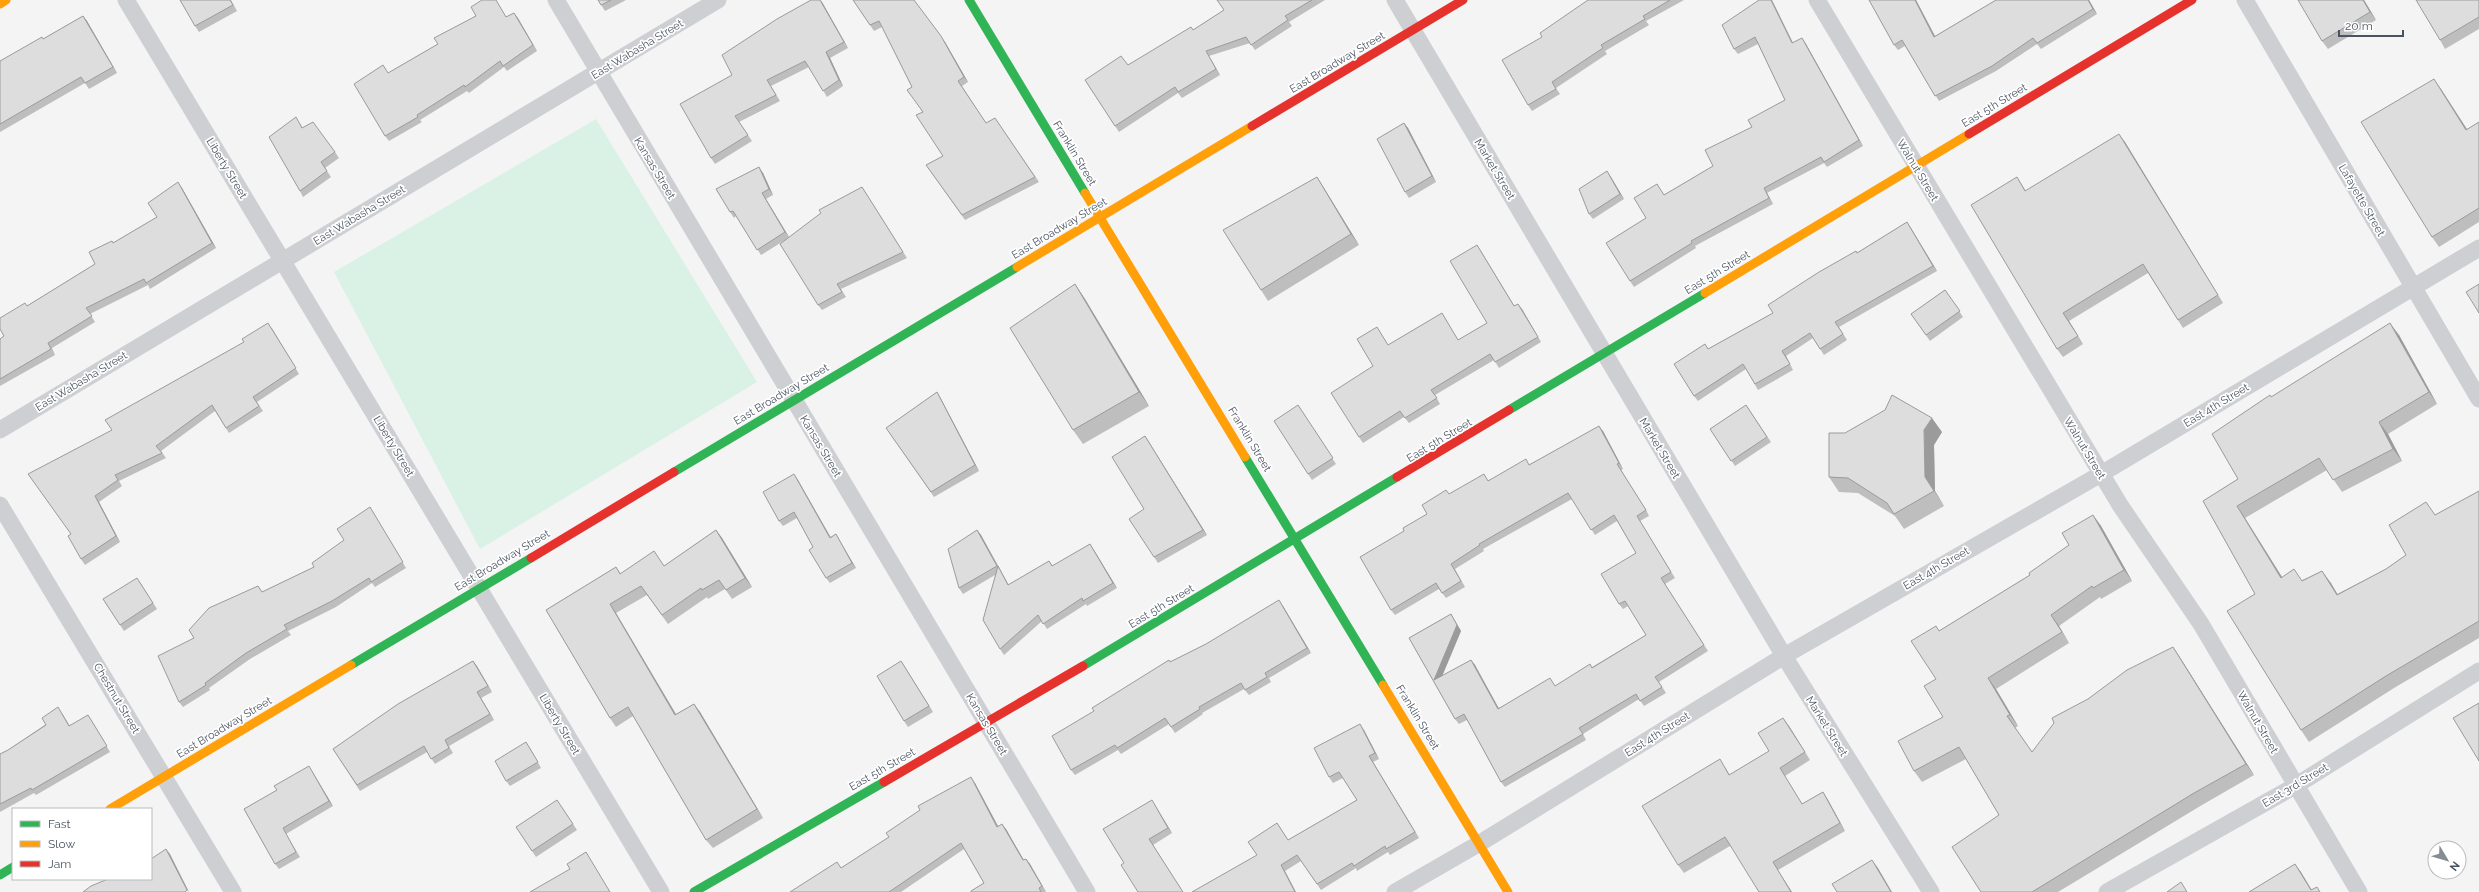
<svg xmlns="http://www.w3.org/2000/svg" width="2479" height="892" font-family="Raleway,sans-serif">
<rect width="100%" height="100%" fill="#f4f4f4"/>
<!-- green -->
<path fill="#d9f2e5" d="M596 119 757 382 480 549 334 272Z"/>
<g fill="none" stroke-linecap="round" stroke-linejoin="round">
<!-- street -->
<path stroke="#cecfd2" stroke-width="17" d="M126 0 661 892
M556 0 1087 892
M1395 0 1784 656 1931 892
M1817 0 2120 505 2201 624 2359 892
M2245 0 2479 399
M0 430 718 0
M0 505 233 892
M1395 892 1480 843 1784 656 2101 474 2479 248
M2107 892 2295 786 2479 671"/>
<!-- fast -->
<path stroke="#30b455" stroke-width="9" d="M969 0 1085 193
M1509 410 1705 293
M1245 457 1383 685
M674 472 1017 267
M351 665 531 558
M1083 666 1397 477
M0 875 13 867
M694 892 884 782"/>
<!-- slow -->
<path stroke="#ff9f0a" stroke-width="9" d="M0 4 6 0
M1085 193 1245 457
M1017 267 1252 126
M1705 293 1969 134
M1383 685 1508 892
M110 809 351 665"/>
<!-- jam -->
<path stroke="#e5322d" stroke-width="9" d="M1252 126 1463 0
M1969 134 2192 0
M1397 477 1509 410
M531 558 674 472
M884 782 1083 666"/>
</g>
<!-- wall -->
<path fill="#bebebf" d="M180 0H231L237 11 199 32 195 26Z
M496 0 506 17 514 13 537 51 507 71 504 67 469 93 467 91 420 120 422 122 389 141 385 136 388 73 438 44Z
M598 0H626L605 11Z
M853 0 945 42 968 82 962 86 986 123 995 118 1039 182 965 220 926 165 943 156 922 112 912 87 882 27 874 31Z
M1217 0H1325L1289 22 1292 26 1255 50 1250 43 1209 56 1220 75 1182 98 1178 93 1119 132 1085 80 1128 65 1193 30 1224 10Z
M1588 0H1684L1646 21 1649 25 1605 51 1607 54 1556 88 1560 94 1532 111 1528 105 1542 37Z
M1869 0H1916L1935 36 1996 0H2089L2097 14 2041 49 2037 44 1996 71 1939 101 1905 46 1898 50 1894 45Z
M2364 0 2376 20 2328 49 2322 41Z
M2479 0V29L2445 49 2440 40Z
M822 2 848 48 830 58 843 86 827 97 809 67 771 86 780 101 739 122 752 141 715 164 711 158 732 75Z
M83 16 87 21 117 73 89 89 85 83 0 132V61L43 39Z
M1722 25 1793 43 1802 38 1806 44 1863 146 1827 167 1824 163 1767 193 1773 204 1695 246 1696 248 1634 287 1630 281 1646 218 1657 184 1664 195 1713 166 1752 127 1785 100 1758 44 1738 54 1734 49Z
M2441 89 2467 129 2479 122V222L2439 247 2432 237Z
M300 123 302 127 335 152 339 158 325 168 331 177 303 197 300 191Z
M1404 123 1408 128 1436 182 1409 198 1405 192Z
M2125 142 2223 303 2183 328 2148 273 2069 321 2083 344 2063 357 2057 349 2017 177 2026 191Z
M763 173 773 195 766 199 789 237 862 187 907 258 841 289 846 297 822 310 818 305 785 240 761 255 736 216 734 218 730 212Z
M1317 177 1324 188 1359 245 1268 301 1261 290Z
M1611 177 1624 199 1593 219 1589 214Z
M182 188 216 248 150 289 148 285 90 314 95 322 52 348 55 355 0 386V339L4 336 27 306 95 264 113 243 157 217Z
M1907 222 1937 271 1839 327 1847 340 1824 355 1813 338 1786 356 1793 370 1758 390 1746 369 1698 401 1694 396 1708 349 1773 313 1857 253Z
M1477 245 1514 306 1522 309 1541 342 1499 368 1494 360 1435 395 1440 404 1409 423 1404 417 1363 443 1359 437 1373 366 1377 327 1388 345 1442 313 1458 340 1487 323Z
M1075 284 1085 299 1149 406 1083 444 1073 430Z
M1945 290 1963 317 1930 341 1911 314Z
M272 328 299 374 257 402 263 411 229 433 215 411 161 451 166 458 119 481 122 486 99 502 120 542 85 565 81 559 71 534 112 430 244 342Z
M2399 335 2437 404 2388 434 2402 461 2342 492 2327 470 2245 518 2282 577 2302 580 2322 571 2337 594 2386 569 2406 555 2435 515 2479 491V638L2394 688 2309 742 2301 730 2255 594 2203 501 2238 479Z
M937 392 940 397 979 471 934 497 886 428Z
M1298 405 1336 464 1312 480 1308 474Z
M1746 405 1771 442 1735 466 1710 429Z
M1603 431 1623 469 1621 470 1649 516 1640 521 1675 578 1665 584 1708 651 1659 682 1666 693 1644 706 1639 699 1583 734 1586 740 1505 787 1501 782 1467 720 1459 724 1455 719 1409 638 1451 614 1461 631 1442 676 1471 660 1475 665 1498 708 1555 686 1592 667 1646 635 1628 606 1623 609 1619 604 1636 553 1617 521 1595 535 1572 499 1483 549 1484 551 1455 569 1465 587 1446 598 1439 589 1395 615 1391 610 1404 531 1427 514 1489 480 1530 464Z
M1942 432 1934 445 1935 491 1944 506 1904 529 1895 516 1858 493 1839 492 1829 477Z
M1145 436 1207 535 1158 563 1154 557Z
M798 480 830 537 836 534 856 568 830 583 826 578 813 547 797 518 783 526 779 521Z
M370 507 406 568 375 587 372 583 336 607 288 631 291 635 250 659 209 688 210 690 183 707 179 702 194 638 262 592 314 567 344 540Z
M2093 515 2101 526 2132 581 2101 599 2100 597 2059 626 2069 643 1996 689 2018 726 2015 728 2032 752 2088 699 2173 647 2181 659 2254 775 2202 805 2058 892H1981L1999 815 1966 759 1922 782 1914 771 1943 717 1936 679 1939 631 2030 575 2069 545Z
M716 530 722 538 752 587 732 599 725 589 708 599 707 597 668 624 647 595 616 613 676 714 694 704 700 712 763 818 713 848 706 840 633 716 616 727 610 718 546 610 616 567 621 574 654 551 664 566Z
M977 530 981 535 1009 585 1049 561 1053 566 1090 544 1117 588 1087 606 1086 604 1047 629 1042 621 1004 655 1000 649 995 575 963 594 959 588Z
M141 584 157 609 124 631 103 599Z
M1283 606 1311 653 1269 678 1271 682 1249 695 1244 689 1202 713 1203 714 1175 733 1169 724 1121 754 1118 750 1075 775 1071 770 1094 711 1170 662Z
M473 661 492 692 481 698 494 720 449 746 453 753 435 764 427 752 360 791 333 749Z
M901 661 933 712 908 727 904 721Z
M62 713 70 726 92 721 110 752 36 795 34 793 0 812V754L8 750Z
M1789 726 1810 760 1785 776 1802 804 1823 792 1828 800 1845 831 1778 870 1730 846 1684 873 1678 865 1725 767 1730 775 1769 751Z
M1364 730 1379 759 1373 762 1419 838 1390 855 1388 852 1357 871 1356 868 1321 890 1301 861 1285 871 1257 855 1277 823 1288 840 1357 800 1343 778 1333 783 1329 777Z
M530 748 541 768 510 786 506 781Z
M312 771 333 806 286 834 300 857 279 869 275 864 244 809Z
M975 783 998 826 1006 829 1024 860 1026 859 1030 864 1046 892H971L984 883 964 849 901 892H790L841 868Z
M1155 805 1172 833 1153 845 1183 892H1138L1124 863Z
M561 806 577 830 536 857 516 827Z"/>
<!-- shaded-wall -->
<path fill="#9b9b9b" d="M820 0 822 2 848 48 844 42Z
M1771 0H1772L1796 49 1792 43Z
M1915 0H1916L1938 42 1934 37Z
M2088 0H2089L2097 14 2093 9Z
M2363 0H2364L2376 20 2370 12Z
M514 13 518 18 537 51 533 45Z
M83 16 87 21 117 73 113 67Z
M941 36 945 42 968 82 964 77Z
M1802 38 1806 44 1863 146 1859 140Z
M1206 51 1209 56 1220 75 1216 69Z
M826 52 830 58 843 86 839 80Z
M2434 79 2441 89 2473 139 2466 130Z
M1404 123 1408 128 1436 182 1432 176Z
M2119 134 2125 142 2223 303 2218 295Z
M759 167 763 173 773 195 769 189Z
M1607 171 1611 177 1624 199 1620 194Z
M1317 177 1324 188 1359 245 1351 234Z
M178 182 182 188 216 248 212 243Z
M1764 188 1767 193 1773 204 1769 198Z
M762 193 766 199 789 237 785 232Z
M1907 222 1911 228 1937 271 1933 266Z
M1477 245 1481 251 1518 312 1514 306Z
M1075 284 1085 299 1149 406 1139 392Z
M1518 304 1522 309 1541 342 1538 337Z
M2063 313 2069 321 2083 344 2078 336Z
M2390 323 2399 335 2437 404 2429 392Z
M1782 351 1786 356 1793 370 1790 364Z
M937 392 940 397 979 471 975 465Z
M1932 418 1942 432 1934 445 1935 491 1944 506 1925 477 1924 430Z
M2379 422 2388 434 2402 461 2393 449Z
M1599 426 1603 431 1623 469 1619 463Z
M1145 436 1149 442 1207 535 1203 530Z
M1617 464 1621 470 1649 516 1646 510Z
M794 474 798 480 834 543 830 538Z
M95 496 99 502 120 542 116 536Z
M2237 506 2245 518 2290 590 2281 578Z
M2093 515 2101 526 2132 581 2124 570Z
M716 530 722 538 752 587 745 578Z
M977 530 981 535 1001 572 997 566Z
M836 534 839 540 856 568 852 563Z
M1090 544 1094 550 1117 588 1113 583Z
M2322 571 2331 583 2345 607 2337 595Z
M1279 600 1283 606 1311 653 1307 648Z
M610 604 616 613 681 723 675 715Z
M1451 614 1461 631 1438 686 1434 680Z
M2051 615 2059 626 2069 643 2062 632Z
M2173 647 2181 659 2254 775 2246 764Z
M1471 660 1475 665 1502 714 1498 709Z
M473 661 477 666 492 692 488 686Z
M901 661 905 667 933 712 929 706Z
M1988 678 1996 689 2018 726 2010 715Z
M477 692 481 698 494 720 490 714Z
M694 704 700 712 763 818 757 809Z
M1783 718 1789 726 1810 760 1805 752Z
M1360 724 1364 730 1379 759 1375 753Z
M1369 756 1373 762 1419 838 1415 832Z
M309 766 333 806 329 801Z
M971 777 975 783 1001 832 997 827Z
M1823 792 1828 800 1845 831 1840 823Z
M1152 800 1155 805 1172 833 1168 828Z
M1002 824 1006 829 1027 866 1023 860Z
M166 849 170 854 189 892 187 890Z
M1026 859 1030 864 1046 892 1042 886Z
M1872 860 1878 868 1892 892H1891Z
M1773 862 1778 870 1792 892H1791Z
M2295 864 2301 872 2313 892H2312Z
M1281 865 1285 871 1296 892H1295Z"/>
<!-- building -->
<path fill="#ddddde" stroke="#9b9b9b" d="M180 0H230L233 5 195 26Z
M482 0H496L506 17 514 13 533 45 503 66 500 61 465 87 464 85 417 115 418 117 385 136 354 84 383 65 388 73 438 44 434 38 476 16 471 7Z
M598 0H611L601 5Z
M811 0H820L844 42 826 52 839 80 823 91 805 61 767 80 776 95 735 116 748 135 711 158 680 104 732 75 722 55 777 19Z
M853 0H914L941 36 964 77 958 81 986 123 995 118 1035 177 962 215 926 165 943 156 916 115 923 112 907 90 912 87 879 21 870 25Z
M1217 0H1312L1285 16 1288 20 1251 45 1246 37 1206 51 1216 69 1178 92 1175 87 1115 126 1085 80 1121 56 1128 65 1191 27 1193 30 1224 10Z
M1588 0H1670L1643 16 1645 19 1601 45 1603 48 1552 82 1556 89 1528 105 1502 60 1542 37 1540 33Z
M1759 0H1771L1792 43 1802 38 1859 140 1824 162 1821 157 1764 188 1769 198 1691 241 1692 243 1630 281 1606 243 1646 218 1634 198 1657 184 1664 195 1713 166 1705 150 1752 127 1748 120 1785 100 1755 37 1734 49 1722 25Z
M1869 0H1915L1934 37 1996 0H2088L2093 9 2037 43 2033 38 1992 66 1935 96 1902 40 1894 45Z
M2298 0H2363L2370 12 2322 41Z
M2416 0H2479V17L2440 40Z
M83 16 113 67 85 83 81 77 0 124V61L42 37 43 39Z
M2434 79 2466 130 2479 122V208L2432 237 2361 122Z
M296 117 302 128 313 122 335 152 321 162 327 171 300 191 269 137Z
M1404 123 1432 176 1405 192 1377 139Z
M2119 134 2218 295 2178 320 2143 264 2063 313 2078 336 2057 349 1971 205 2017 177 2025 191Z
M759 167 769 189 762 193 785 232 757 250 733 211 730 212 716 189Z
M1607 171 1620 194 1589 214 1579 189Z
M1317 177 1351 234 1261 290 1223 230Z
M178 182 212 243 146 283 144 279 86 308 92 316 48 343 51 349 0 379V339L4 336 0 329V318L25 303 27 306 95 264 89 252 112 241 113 243 157 217 148 203Z
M862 187 903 252 837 284 842 292 818 305 780 244 821 213 819 210Z
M1907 222 1933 266 1835 322 1843 334 1820 349 1810 333 1782 351 1790 364 1755 384 1743 364 1694 396 1674 364 1705 344 1708 349 1773 313 1768 305 1819 272 1856 251 1857 253Z
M1477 245 1514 306 1518 304 1538 337 1495 362 1490 354 1431 390 1437 398 1405 418 1400 411 1359 437 1331 393 1373 366 1357 339 1377 327 1388 345 1442 313 1458 340 1487 323 1450 261Z
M1075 284 1139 392 1073 430 1010 328Z
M2479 284V313L2466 292Z
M1945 290 1960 311 1926 335 1911 314Z
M268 323 296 368 253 397 259 406 226 428 212 405 156 446 162 453 115 475 118 480 95 496 116 536 81 559 68 536 71 534 28 474 112 430 105 420 244 342 242 339Z
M2390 323 2429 392 2379 422 2393 449 2333 480 2319 458 2237 506 2281 578 2294 569 2302 581 2322 571 2337 595 2386 569 2406 555 2389 525 2426 502 2435 515 2479 491V621L2386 676 2301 730 2227 611 2255 594 2203 501 2238 479 2212 434 2270 395 2271 397Z
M937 392 975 465 931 492 886 428Z
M1892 395 1932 418 1924 430 1925 477 1934 491 1894 514 1887 503 1848 478 1829 477V433H1845L1885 410Z
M1298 405 1333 458 1308 474 1274 421Z
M1746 405 1767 437 1731 461 1710 429Z
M1599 426 1619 463 1617 464 1646 510 1637 516 1671 572 1661 578 1704 645 1655 677 1662 687 1640 701 1636 694 1579 728 1583 734 1501 782 1464 714 1455 719 1409 638 1451 614 1457 625 1434 680 1471 660 1498 709 1550 678 1555 686 1590 664 1592 668 1646 635 1625 601 1619 604 1601 574 1636 553 1614 515 1591 530 1568 493 1479 544 1480 545 1451 564 1461 581 1442 593 1436 583 1391 610 1360 557 1404 531 1403 528 1427 514 1422 505 1446 490 1449 494 1484 474 1488 481 1526 459 1529 465Z
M1145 436 1203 530 1154 557 1129 519 1144 509 1112 457Z
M794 474 830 538 836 534 852 563 826 578 809 550 813 547 794 512 779 521 763 492Z
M370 507 403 562 371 582 369 578 332 601 284 625 287 629 246 653 205 683 206 685 179 702 158 656 194 638 189 630 209 608 258 586 262 592 314 567 312 563 344 540 337 529Z
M2093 515 2124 570 2093 588 2092 586 2051 615 2062 632 1988 678 2010 715 2007 716 2032 752 2054 723 2052 718 2088 699 2127 670 2173 647 2246 764 2194 793 2032 892H1981L1952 847 1999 815 1959 747 1914 771 1898 741 1943 717 1924 686 1936 679 1911 641 1936 626 1939 631 2030 575 2029 573 2069 545 2062 533Z
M716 530 745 578 726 590 719 580 702 590 701 588 662 615 641 586 610 604 675 715 694 704 757 809 706 840 628 707 610 718 546 610 616 567 620 574 654 551 664 566Z
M977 530 997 566 959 588 948 549Z
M1090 544 1113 583 1083 601 1082 598 1043 624 1038 615 1000 649 983 620 998 566 1008 585 1049 561 1052 566Z
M137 578 153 603 120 625 103 599Z
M1279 600 1307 648 1265 673 1267 677 1245 690 1241 683 1199 707 1200 709 1171 727 1165 718 1117 748 1115 745 1071 770 1052 736 1094 711 1092 708 1169 660 1170 662 1206 644Z
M473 661 488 686 477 692 490 714 445 740 449 748 431 759 424 746 357 785 333 749 398 704Z
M901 661 929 706 904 721 877 676Z
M2479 703V761L2453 718Z
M58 707 69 726 88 715 107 746 32 790 31 788 0 804V754L8 750 46 725 42 718Z
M1783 718 1805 752 1780 768 1802 804 1823 792 1840 823 1773 862 1791 892H1759L1725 837 1678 865 1642 806 1720 759 1729 775 1769 751 1758 733Z
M1360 724 1375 753 1369 756 1415 832 1386 849 1385 846 1354 866 1352 863 1317 884 1297 855 1281 865 1295 892H1192L1257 855 1248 842 1277 823 1288 840 1357 800 1339 772 1329 777 1314 748Z
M526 742 538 762 506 781 495 761Z
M309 766 329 801 283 828 296 852 275 864 244 809 277 790 274 786Z
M971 777 997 827 1002 824 1023 860 1026 859 1042 886 1039 888 1041 892H971V891L984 883 961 843 889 892H790L837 862 841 868 889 837 886 833 920 810 918 806Z
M557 800 573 824 532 851 516 827Z
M1152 800 1168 828 1149 839 1183 892H1138L1121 865 1124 863 1103 829Z
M166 849 187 890 185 892H83L91 886 108 879H151V859Z
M586 852 610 892H530L570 869 567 864Z
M1872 860 1891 892H1837L1832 884Z
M2295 864 2311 890 2317 887 2320 892H2249Z
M2181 882 2187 892H2167Z"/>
<g text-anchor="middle" stroke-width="3.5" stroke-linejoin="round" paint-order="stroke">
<!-- street labels -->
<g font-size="11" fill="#4a5461" stroke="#fff">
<text transform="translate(637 49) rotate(-31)" y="4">East Wabasha Street</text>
<text transform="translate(1337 62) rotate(-31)" y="4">East Broadway Street</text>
<text transform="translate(1994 105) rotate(-31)" y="4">East 5th Street</text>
<text transform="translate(1075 153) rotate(59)" y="4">Franklin Street</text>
<text transform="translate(227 168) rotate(59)" y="4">Liberty Street</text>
<text transform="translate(655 168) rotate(59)" y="4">Kansas Street</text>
<text transform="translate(1495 169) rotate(59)" y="4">Market Street</text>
<text transform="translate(1918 170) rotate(59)" y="4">Walnut Street</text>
<text transform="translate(2362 200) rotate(60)" y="4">Lafayette Street</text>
<text transform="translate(359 215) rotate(-31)" y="4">East Wabasha Street</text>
<text transform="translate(1059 228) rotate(-31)" y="4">East Broadway Street</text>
<text transform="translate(1717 272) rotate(-31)" y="4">East 5th Street</text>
<text transform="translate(81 381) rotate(-31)" y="4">East Wabasha Street</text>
<text transform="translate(781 394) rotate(-31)" y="4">East Broadway Street</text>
<text transform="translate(2216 405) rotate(-31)" y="4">East 4th Street</text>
<text transform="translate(1250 439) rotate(59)" y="4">Franklin Street</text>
<text transform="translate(1439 440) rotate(-31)" y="4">East 5th Street</text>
<text transform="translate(394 446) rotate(59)" y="4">Liberty Street</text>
<text transform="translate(821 446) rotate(59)" y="4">Kansas Street</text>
<text transform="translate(1660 448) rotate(59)" y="4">Market Street</text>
<text transform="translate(2085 448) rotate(59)" y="4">Walnut Street</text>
<text transform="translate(502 560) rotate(-31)" y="4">East Broadway Street</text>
<text transform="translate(1936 568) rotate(-30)" y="4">East 4th Street</text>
<text transform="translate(1161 606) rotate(-31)" y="4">East 5th Street</text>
<text transform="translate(117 698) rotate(59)" y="4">Chestnut Street</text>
<text transform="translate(1418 717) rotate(59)" y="4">Franklin Street</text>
<text transform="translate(2258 722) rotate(60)" y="4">Walnut Street</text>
<text transform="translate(560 724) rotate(59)" y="4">Liberty Street</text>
<text transform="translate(987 724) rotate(59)" y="4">Kansas Street</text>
<text transform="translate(1827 726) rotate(58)" y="4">Market Street</text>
<text transform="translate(224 727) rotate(-31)" y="4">East Broadway Street</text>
<text transform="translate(1657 734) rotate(-32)" y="4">East 4th Street</text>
<text transform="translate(882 769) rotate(-30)" y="4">East 5th Street</text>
<text transform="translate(2295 785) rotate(-31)" y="4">East 3rd Street</text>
</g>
</g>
<!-- legend -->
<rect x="12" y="808" width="140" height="72" fill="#ffffff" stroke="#b7bbc0"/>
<rect x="20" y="821" width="20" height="6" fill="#30b455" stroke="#b7bbc0"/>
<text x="48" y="828" font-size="12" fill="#4a5461">Fast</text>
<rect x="20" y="841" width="20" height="6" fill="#ff9f0a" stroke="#b7bbc0"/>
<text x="48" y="848" font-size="12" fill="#4a5461">Slow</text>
<rect x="20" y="861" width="20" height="6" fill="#e5322d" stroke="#b7bbc0"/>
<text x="48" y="868" font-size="12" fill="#4a5461">Jam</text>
<!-- north arrow -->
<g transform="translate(2447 860) rotate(128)"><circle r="19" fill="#ffffff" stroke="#b7bbc0"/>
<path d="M0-3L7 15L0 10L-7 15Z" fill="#868c94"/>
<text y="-6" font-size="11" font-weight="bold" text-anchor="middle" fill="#4a5461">N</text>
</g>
<!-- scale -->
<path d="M2339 30v6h64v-6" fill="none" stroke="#4a5461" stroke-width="2"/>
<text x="2345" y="30" font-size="12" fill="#4a5461" stroke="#ffffff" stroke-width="3" paint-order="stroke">20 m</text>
</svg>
